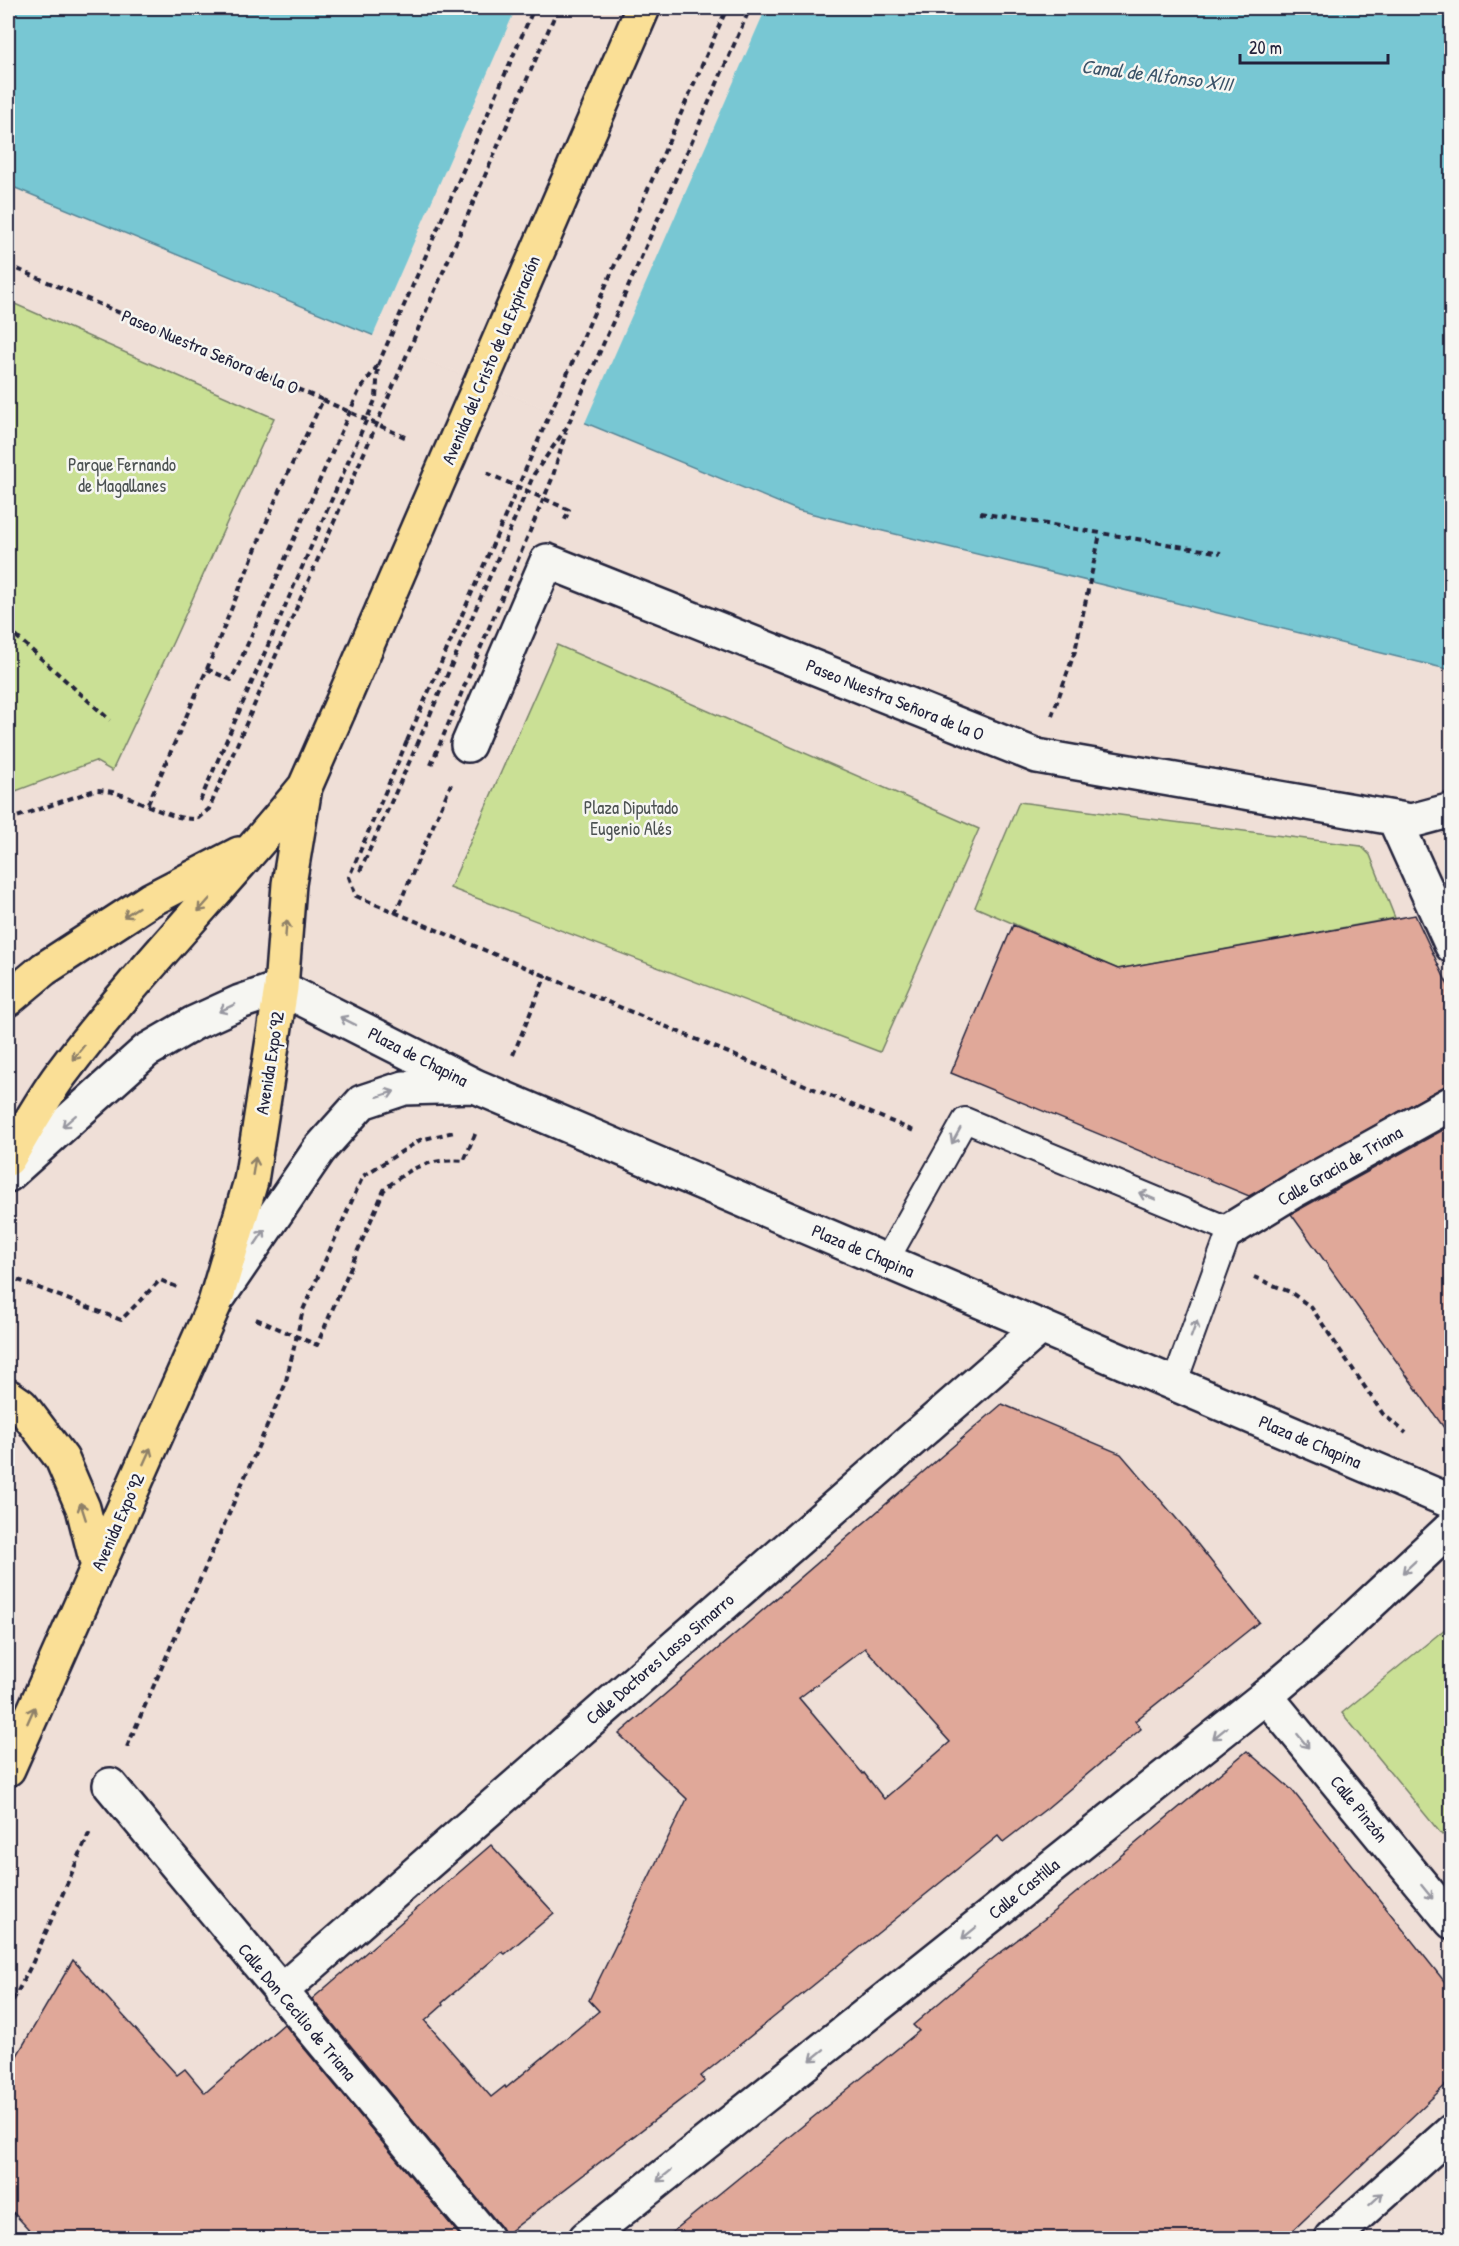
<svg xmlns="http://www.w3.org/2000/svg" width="1459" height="2246" font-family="'Patrick Hand',sans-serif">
<rect width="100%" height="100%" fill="#efdfd7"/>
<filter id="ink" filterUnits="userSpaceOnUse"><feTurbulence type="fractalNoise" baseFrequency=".0167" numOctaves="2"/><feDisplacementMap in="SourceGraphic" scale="12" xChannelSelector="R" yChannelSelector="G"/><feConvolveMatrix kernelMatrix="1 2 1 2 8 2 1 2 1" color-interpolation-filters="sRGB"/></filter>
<g filter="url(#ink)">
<!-- green -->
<path fill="#cae095" stroke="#768168" stroke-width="1.5" d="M8 301 274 418 173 642 112 771 95 761 8 794Z
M557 645 979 829 880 1052 450 888Z
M1019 802 1361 846 1370 855 1395 918 1118 969 975 907Z
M1451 1624 1452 1828 1442 1835 1342 1713Z"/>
<!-- water -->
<path fill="#78c7d3" stroke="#568596" stroke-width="1.5" d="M8 8H1451V670L797 510 8 185Z"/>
<!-- pier -->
<path fill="#efdfd7" d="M516 8H766L584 425 372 338Z"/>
<!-- building -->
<path fill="#e0a899" stroke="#22223b" stroke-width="1.5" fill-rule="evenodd" d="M1415 915 1452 994V1084L1443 1087 1249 1196 951 1073 1013 925 1118 969Z
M1452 1125V1439L1291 1214Z
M1002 1404 1121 1454 1188 1532 1259 1622 1135 1721 1141 1729 1046 1809 1003 1842 998 1836 701 2076 705 2081 504 2236 500 2226 312 1999 491 1845 554 1913 505 1954 502 1952 442 2003 443 2005 425 2021 491 2097 505 2086 506 2088 599 2011 589 2000 687 1799 619 1734ZM865 1648 950 1742 884 1799 864 1773 863 1774 799 1698Z
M1247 1751 1292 1790 1452 1991V2079L1285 2238H665L919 2031 913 2025 979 1969 1047 1917Z
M73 1960 177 2075 185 2069 205 2093 284 2024 462 2238H37L8 2207V2071Z"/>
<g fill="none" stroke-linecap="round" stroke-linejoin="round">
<defs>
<path id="lane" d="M886 1261 965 1120 1230 1230 1174 1384"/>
<path id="street" d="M468 745 547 561 1037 756 1411 821 1452 810
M1394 818 1452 946
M1230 1230 1295 1190 1452 1103
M1266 1696 1452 1922
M110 1785 486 2238
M280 1992 1041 1327
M1332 2238 1452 2131"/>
<path id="secondary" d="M8 1175 146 1051 194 1023 240 1002 281 988 475 1086 1452 1502
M220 1295 319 1150 362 1102 404 1088 474 1086
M586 2238 1266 1696 1318 1652 1452 1527"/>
<path id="primary" d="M479 387 643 8
M8 999 44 969 150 900 239 854
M8 1159C25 1131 41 1101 61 1074 136 974 225 885 304 788
M8 1396 21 1405 62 1459 83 1508 98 1567
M8 1769 215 1303 251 1181 281 988 289 884 305 787 338 712"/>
</defs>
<!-- lane casing -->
<use href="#lane" stroke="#22223b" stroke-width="28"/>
<!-- street casing -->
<use href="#street" stroke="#22223b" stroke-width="38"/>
<!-- secondary casing -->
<use href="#secondary" stroke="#22223b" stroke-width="38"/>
<!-- primary casing -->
<use href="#primary" stroke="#22223b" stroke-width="38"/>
<!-- path -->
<path stroke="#22223b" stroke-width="4" stroke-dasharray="6 4.5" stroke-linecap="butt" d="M8 265 323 400 280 489 207 669 147 806
M323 400 409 439
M487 473 569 510 564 522
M980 513 1221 553
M8 629 110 720
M207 669 231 680 238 666
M1052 716 1075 651 1100 534
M407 741 349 877 356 896 914 1131
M8 820 95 790C132 790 161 820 197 819L209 809 266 678
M360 871 417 745
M395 914 451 784
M513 1055 546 975
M8 1276 121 1320 160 1280 177 1287
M1254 1277 1290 1292 1311 1307 1383 1414 1406 1433
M256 1319 317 1345 384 1190C410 1167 429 1158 464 1161L476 1132
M1442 1449H1452
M127 1747 285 1385 303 1310 363 1176 420 1140 454 1132
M8 2010 32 1964 91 1829"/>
<!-- lane -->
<use href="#lane" stroke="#f6f6f2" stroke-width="24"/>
<!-- street -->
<use href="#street" stroke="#f6f6f2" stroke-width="33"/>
<!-- secondary -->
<use href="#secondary" stroke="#f6f6f2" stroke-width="33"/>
<!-- primary -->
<use href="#primary" stroke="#fadf96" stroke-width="33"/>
<defs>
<path id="primary-bridge" d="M338 712 479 387"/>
</defs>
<!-- primary-bridge casing -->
<use href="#primary-bridge" stroke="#22223b" stroke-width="38" stroke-linecap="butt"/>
<!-- path-bridge -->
<path stroke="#22223b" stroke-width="4" stroke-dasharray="6 4.5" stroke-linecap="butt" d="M238 666 359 391 378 365
M266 678 558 8
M407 741 727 8
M417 745 534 474 567 427 750 8
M431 765 552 479 566 432
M200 801 376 398 378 365 534 8"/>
<!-- primary-bridge -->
<use href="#primary-bridge" stroke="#fadf96" stroke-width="33"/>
</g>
<!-- one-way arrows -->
<defs><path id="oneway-shaft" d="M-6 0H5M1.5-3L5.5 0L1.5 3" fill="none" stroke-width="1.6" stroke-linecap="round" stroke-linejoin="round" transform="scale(1.5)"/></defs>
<g stroke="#8e8068">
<use href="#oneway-shaft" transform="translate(204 905) rotate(132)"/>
<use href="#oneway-shaft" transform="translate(131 912) rotate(147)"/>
<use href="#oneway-shaft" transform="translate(286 929) rotate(-86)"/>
<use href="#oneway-shaft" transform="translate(78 1053) rotate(129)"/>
<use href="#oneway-shaft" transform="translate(254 1166) rotate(-81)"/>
<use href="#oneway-shaft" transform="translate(147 1456) rotate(-66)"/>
<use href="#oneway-shaft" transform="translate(83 1511) rotate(-108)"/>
<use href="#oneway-shaft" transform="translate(31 1715) rotate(-66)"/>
</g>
<g stroke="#9797a0">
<use href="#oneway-shaft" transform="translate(227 1008) rotate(155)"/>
<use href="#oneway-shaft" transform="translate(348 1021) rotate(-153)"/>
<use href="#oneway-shaft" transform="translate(386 1094) rotate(-18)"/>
<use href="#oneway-shaft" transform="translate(69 1121) rotate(139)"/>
<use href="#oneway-shaft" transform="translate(956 1136) rotate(119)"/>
<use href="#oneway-shaft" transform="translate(1147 1196) rotate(-157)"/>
<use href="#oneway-shaft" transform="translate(260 1237) rotate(-56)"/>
<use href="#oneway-shaft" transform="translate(1194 1329) rotate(-70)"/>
<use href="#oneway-shaft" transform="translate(1409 1567) rotate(137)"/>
<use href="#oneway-shaft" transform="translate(1220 1733) rotate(141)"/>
<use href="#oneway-shaft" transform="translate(1303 1741) rotate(51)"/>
<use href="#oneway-shaft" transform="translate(1427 1892) rotate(51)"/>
<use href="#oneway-shaft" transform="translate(969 1933) rotate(141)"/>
<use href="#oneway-shaft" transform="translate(817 2055) rotate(141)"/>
<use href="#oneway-shaft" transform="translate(664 2176) rotate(141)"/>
<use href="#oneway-shaft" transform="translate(1376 2199) rotate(-42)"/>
</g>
</g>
<g text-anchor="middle" stroke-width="5" stroke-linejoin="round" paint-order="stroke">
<!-- street labels -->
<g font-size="18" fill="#22223b" stroke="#f6f6f2">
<text transform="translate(210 352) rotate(23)" y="6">Paseo Nuestra Señora de la O</text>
<text transform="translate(491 360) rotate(-67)" y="6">Avenida del Cristo de la Expiración</text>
<text transform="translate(895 700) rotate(22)" y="6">Paseo Nuestra Señora de la O</text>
<text transform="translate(418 1057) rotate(27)" y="6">Plaza de Chapina</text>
<text transform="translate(270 1063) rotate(-81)" y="6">Avenida Expo´92</text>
<text transform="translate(1340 1166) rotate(-30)" y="6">Calle Gracia de Triana</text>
<text transform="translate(863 1251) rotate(23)" y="6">Plaza de Chapina</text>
<text transform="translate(1310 1442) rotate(23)" y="6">Plaza de Chapina</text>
<text transform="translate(118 1522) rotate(-66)" y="6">Avenida Expo´92</text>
<text transform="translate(660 1659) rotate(-41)" y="6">Calle Doctores Lasso Simarro</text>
<text transform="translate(1359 1809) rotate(51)" y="6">Calle Pinzón</text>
<text transform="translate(1024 1889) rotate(-39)" y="6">Calle Castilla</text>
<text transform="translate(297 2012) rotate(50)" y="6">Calle Don Cecilio de Triana</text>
</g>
<!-- park labels -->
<g font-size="18" fill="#4c5252" stroke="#f6f6f2">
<text x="122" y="471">Parque Fernando<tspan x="122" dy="21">de Magallanes</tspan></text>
<text x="631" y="814">Plaza Diputado<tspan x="631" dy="21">Eugenio Alés</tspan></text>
</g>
<!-- water labels -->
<g font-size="20" font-style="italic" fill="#3c5469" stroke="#f6f6f2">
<text transform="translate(1157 75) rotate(7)" y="7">Canal de Alfonso XIII</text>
</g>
</g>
<!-- margin -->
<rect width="1459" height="2246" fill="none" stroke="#f6f6f2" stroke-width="30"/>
<rect x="15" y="15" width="1429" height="2216" fill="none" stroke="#22223b" stroke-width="2" filter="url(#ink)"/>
<!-- scale -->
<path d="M1240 54v9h148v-9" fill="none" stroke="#22223b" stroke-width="3"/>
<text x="1249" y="54" font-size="18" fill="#22223b" stroke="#f6f6f2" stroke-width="4.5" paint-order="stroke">20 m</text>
</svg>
